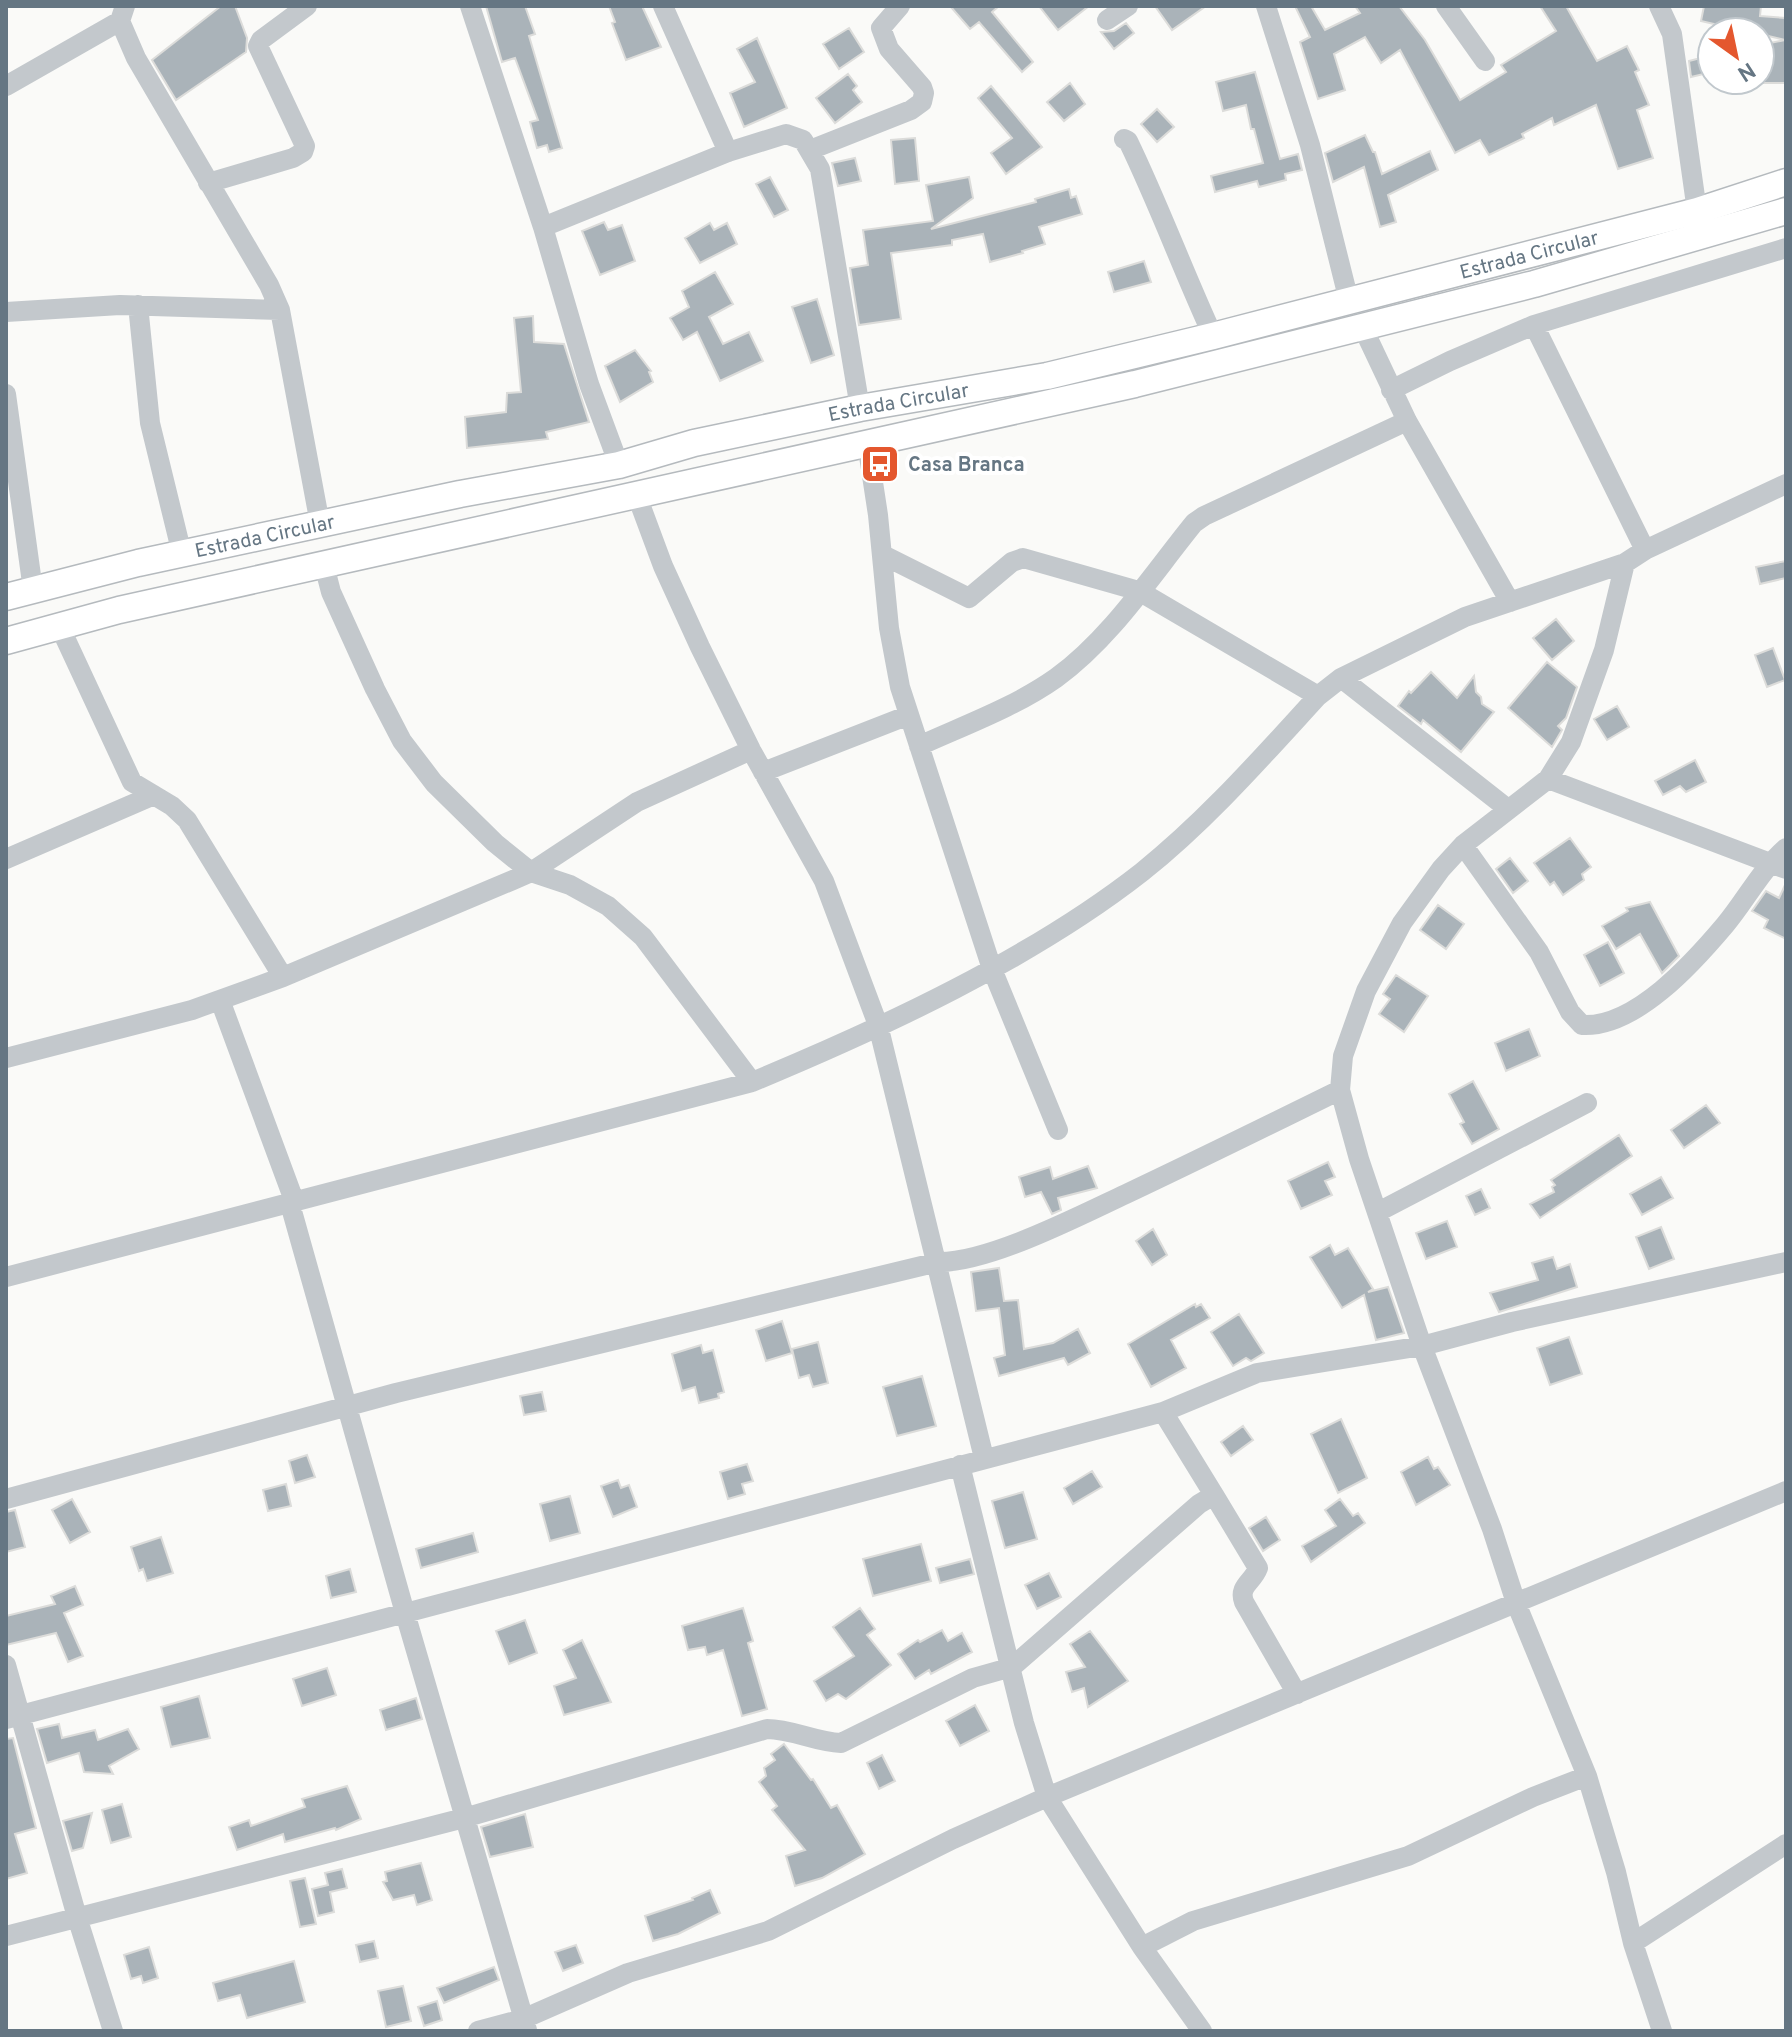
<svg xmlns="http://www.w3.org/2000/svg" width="1792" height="2037" font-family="Overpass,sans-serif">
<rect width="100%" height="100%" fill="#fafaf8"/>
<!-- building -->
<path fill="#aab3b9" stroke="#dcdcda" stroke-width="2" d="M221 6H235L247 38 246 52 176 100 152 60Z
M486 6H525L535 34 529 36 562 148 549 152 547 145 537 148 530 122 538 120 515 58 502 62Z
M609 6H642L661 47 626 60 612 23 615 22Z
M950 6H999L992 12 1033 62 1022 72 979 22 970 29Z
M1039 6H1089L1058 30Z
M1155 6H1206L1172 30Z
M1295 6H1311L1325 30 1360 13 1355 6H1399L1425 40 1460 100 1506 72 1501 65 1556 31 1540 6H1566L1597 61 1627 46 1639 70 1635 72 1649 105 1637 110 1653 158 1618 169 1596 105 1554 125 1552 118 1522 134 1524 138 1489 155 1480 140 1455 153 1400 50 1381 63 1365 37 1334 54 1345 90 1318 99 1300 42 1310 37Z
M1704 6H1761L1760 16 1786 18V83H1760V45L1785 40 1760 34V32H1727V27L1701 21Z
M1126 23 1134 33 1114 49 1101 32 1114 31Z
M849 28 864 52 839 69 823 44Z
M757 38 787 108 744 127 730 93 755 82 737 49Z
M1712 55V72L1691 77 1689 61Z
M1255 72 1280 159 1298 154 1302 170 1285 174 1286 180 1259 187 1257 181 1215 192 1211 176 1263 163 1254 129H1251L1246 105 1223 111 1216 82Z
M848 74 857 86 853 90 862 102 835 123 816 98Z
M1070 83 1085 104 1064 121 1047 102Z
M991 86 1042 147 1006 174 991 153 1012 138 978 98Z
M1157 109 1174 127 1157 142 1141 124Z
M1365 135 1373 152H1375L1382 174 1430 151 1438 170 1388 195 1396 222 1380 227 1364 167 1333 182 1325 153Z
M915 138 919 181 895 184 891 140Z
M855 158 861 181 838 186 832 163Z
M770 177 788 210 774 217 756 184Z
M969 177 973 198 931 229 1036 202 1035 199 1069 189 1071 198 1076 196 1082 214 1039 227 1045 244 1022 251 1023 253 990 262 983 234 952 240V245L891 253 901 319 859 325 850 268 868 265 863 230 933 221 926 185Z
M604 222 608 230 622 225 635 261 600 275 582 231Z
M710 223 714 230 727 223 737 244 700 263 685 238Z
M1144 261 1151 282 1114 292 1108 272Z
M715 272 733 304 709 317 723 344 749 332 763 361 720 381 697 332 683 340 670 318 689 307 682 291Z
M817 299 834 355 811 363 792 307Z
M533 316 534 342 564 344 589 422 546 432 548 439 467 448 465 417 506 412 507 393 521 392 514 318Z
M635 350 651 371 649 372 653 382 620 402 605 366Z
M1786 561V578L1760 584 1756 567Z
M1556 619 1574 641 1552 660 1533 638Z
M1773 648 1785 680 1767 687 1755 655Z
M1547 662 1577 687 1566 718 1558 726 1562 730 1552 747 1508 708Z
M1431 672 1457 698 1474 676 1476 692 1481 697 1482 704 1494 712 1461 752 1423 720 1421 724 1398 706 1409 691 1411 693Z
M1617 706 1629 727 1607 740 1594 719Z
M1695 760 1706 782 1686 792 1680 786 1663 795 1655 781Z
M1570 838 1591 867 1582 874 1584 880 1563 895 1554 882 1550 885 1534 863Z
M1510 858 1528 881 1513 893 1496 869Z
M1786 883V939L1764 928 1768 920 1752 911 1766 891 1779 898Z
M1650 902 1679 956 1662 973 1640 934 1616 949 1602 926 1628 911 1626 908Z
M1438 905 1464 924 1446 949 1420 930Z
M1608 942 1624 973 1600 986 1584 955Z
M1396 975 1428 996 1404 1032 1379 1014 1390 999 1383 994Z
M1529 1029 1540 1056 1506 1071 1495 1043Z
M1473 1081 1499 1129 1472 1144 1460 1124 1464 1122 1449 1094Z
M1706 1105 1720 1123 1684 1148 1671 1130Z
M1619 1135 1632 1156 1540 1218 1530 1204 1554 1192 1552 1187 1555 1185 1551 1180Z
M1328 1162 1335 1177 1325 1181 1332 1195 1301 1209 1288 1181Z
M1088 1166 1097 1188 1058 1198 1061 1210 1052 1214 1041 1192 1025 1197 1019 1177 1050 1167 1053 1179Z
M1661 1177 1673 1198 1642 1215 1630 1194Z
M1481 1189 1490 1208 1475 1215 1466 1196Z
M1447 1221 1457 1247 1426 1259 1416 1233Z
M1661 1227 1674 1259 1649 1269 1636 1237Z
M1153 1229 1167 1255 1152 1265 1136 1241Z
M1330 1245 1335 1255 1348 1248 1373 1289 1368 1292 1388 1287 1404 1333 1376 1340 1364 1295 1342 1308 1310 1257Z
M1553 1257 1557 1269 1570 1264 1577 1287 1499 1312 1490 1293 1538 1280 1532 1263Z
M999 1268 1004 1301 1018 1300 1024 1349 1053 1343 1078 1329 1090 1353 1068 1365 1064 1358 999 1376 994 1358 1005 1355 999 1308 976 1311 971 1272Z
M1195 1304 1196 1307 1201 1304 1210 1318 1171 1340 1186 1368 1151 1387 1128 1344Z
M1239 1314 1264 1353 1251 1361 1246 1358 1233 1366 1211 1332Z
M782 1321 792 1353 766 1361 756 1330Z
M1569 1337 1582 1374 1550 1385 1537 1348Z
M818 1342 828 1383 813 1387 809 1375 799 1378 792 1349Z
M701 1345 703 1353 713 1350 724 1392 718 1394 719 1398 699 1403 695 1387 682 1391 672 1354Z
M922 1376 936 1426 897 1436 883 1387Z
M542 1392 546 1411 524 1415 520 1396Z
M1341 1419 1367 1478 1338 1493 1311 1434Z
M1243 1426 1253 1440 1231 1456 1221 1442Z
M307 1455 315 1477 295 1483 289 1461Z
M1428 1457 1434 1469 1438 1467 1450 1485 1416 1505 1401 1472Z
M747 1464 753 1481 742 1484 745 1494 728 1499 720 1472Z
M1092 1471 1102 1487 1073 1504 1064 1488Z
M618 1480 621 1488 629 1485 637 1507 613 1517 601 1486Z
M286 1484 291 1506 268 1511 263 1490Z
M1023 1492 1037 1539 1005 1548 992 1501Z
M570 1496 580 1533 550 1541 540 1504Z
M72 1499 90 1532 70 1543 52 1510Z
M1340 1499 1353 1516 1358 1513 1365 1523 1311 1562 1302 1546 1336 1526 1325 1510Z
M15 1510 25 1547 6 1552V1512Z
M1266 1517 1280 1540 1263 1551 1249 1528Z
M473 1533 478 1552 421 1568 416 1549Z
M161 1537 173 1573 147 1581 143 1569 139 1571 131 1547Z
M921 1544 931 1581 873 1596 863 1559Z
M970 1559 974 1574 940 1583 936 1568Z
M350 1569 356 1592 331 1598 326 1576Z
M1049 1573 1061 1597 1037 1609 1025 1585Z
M75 1586 83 1605 64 1613 83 1656 68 1662 56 1633 6 1645V1616L55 1604 51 1596Z
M743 1608 753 1641 748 1643 767 1709 742 1716 723 1650 707 1655 705 1647 688 1650 682 1626Z
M860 1608 875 1629 867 1635 891 1665 846 1699 838 1694 826 1701 814 1681 854 1656 833 1627Z
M525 1620 537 1653 509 1664 496 1631Z
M942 1630 948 1641 962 1633 972 1652 931 1674 929 1670 915 1679 898 1654 918 1640 920 1642Z
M1090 1631 1128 1681 1088 1707 1084 1688 1072 1692 1066 1672 1085 1667 1070 1644Z
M582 1640 611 1702 564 1715 554 1686 576 1678 563 1650Z
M327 1668 336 1695 302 1706 293 1679Z
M199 1696 210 1738 171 1747 161 1707Z
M416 1698 422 1719 386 1730 380 1710Z
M975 1705 989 1731 960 1746 946 1721Z
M59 1724 62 1738 95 1730 98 1740 128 1729 139 1749 109 1766 113 1774 84 1772 79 1753 47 1763 37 1729Z
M13 1738 36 1828 15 1834 27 1873 6 1879V1739Z
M784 1744 811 1780 813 1779 831 1808 837 1805 865 1854 822 1878 795 1886 786 1856 805 1850 772 1810 777 1806 759 1782 766 1776 764 1768 775 1760 771 1754Z
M882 1755 895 1781 879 1789 867 1763Z
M347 1786 361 1819 336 1830 335 1828 285 1842 283 1834 237 1850 229 1827 249 1820 251 1826 305 1807 302 1799Z
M122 1804 131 1837 111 1843 102 1810Z
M92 1813 83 1848 72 1851 63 1821Z
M525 1814 533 1847 490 1857 481 1827Z
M421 1863 432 1900 417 1905 414 1895 393 1900 383 1882 387 1881 385 1872Z
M342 1869 347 1888 330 1892 334 1912 318 1916 312 1889 328 1885 325 1873Z
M305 1878 316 1924 300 1927 290 1881Z
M710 1890 720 1913 678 1934 653 1941 645 1916 693 1900 692 1898Z
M374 1941 378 1958 360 1962 356 1945Z
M576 1945 583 1963 563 1971 555 1952Z
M149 1947 158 1978 143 1983 141 1976 131 1979 124 1955Z
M294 1961 305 2002 247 2018 240 1995 218 2001 213 1983Z
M494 1967 499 1980 444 2003 437 1988Z
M403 1986 411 2021 386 2027 378 1991Z
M437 2001 442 2020 424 2026 418 2007Z"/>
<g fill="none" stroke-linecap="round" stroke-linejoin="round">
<defs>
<g id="major">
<path id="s1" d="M6 597 138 563 460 494 619 465 694 443 860 408 1047 376 1213 336 1697 211 1786 182"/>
<path d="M6 641 119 610 1135 384 1534 284 1786 211"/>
</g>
</defs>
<!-- major casing -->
<use href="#major" stroke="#b5babe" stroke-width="29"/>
<!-- minor -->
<path stroke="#c3c8cc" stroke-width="20" d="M125 6 120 21 136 58 269 285 280 310 320 524
M470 6 543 227 589 384 619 465
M663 6 728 152
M1266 6 1310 145 1349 301
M1446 6 1485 61
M1659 6 1672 34 1697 211
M1107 20 1128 6
M6 86 120 21
M1124 139 1128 141C1159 205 1183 271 1213 336
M810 150 911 110 922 102 924 93 922 87 889 49 881 28 900 6
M208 183 293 158 303 152 305 146 258 46 261 40 307 6
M543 227 728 152 786 134 803 140 820 169 860 408
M138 305 150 423 182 554
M6 312 120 305 280 310
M1534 325 1645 550
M1363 328 1407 421 1510 602
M1391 390 1450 361 1534 325 1786 248
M6 394 33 590
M867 443 878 515 889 628 900 687 992 969 1058 1130
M637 496 663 566 700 647 751 750 824 881 878 1025 984 1458
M883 555 969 598 1012 562 1023 558 1139 591 1318 696
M1625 563 1604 650 1571 742 1548 779 1463 845 1441 869 1402 923 1366 991 1343 1056 1340 1090 1359 1159 1422 1346 1492 1529 1516 1603 1587 1776 1616 1872 1633 1943 1662 2031
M324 565 331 592 375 689 402 741 434 783 495 843 531 872 570 885 608 906 643 937 752 1082
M59 625 132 782 172 806 187 820 283 977
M1341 678 1508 809
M919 746C965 725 1015 707 1056 678 1111 638 1151 576 1194 523L1204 516 1407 421
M763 772 909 715
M1548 779 1786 869
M1463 845 1539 952 1570 1012 1582 1025C1635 1028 1693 963 1725 925 1746 900 1760 871 1786 848
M6 859 154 795
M220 1000 295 1203
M6 1058 192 1010 283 977 513 880 531 872 637 802 751 750
M290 1204 405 1613 527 2030
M1378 1212 1587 1103
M6 1277 752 1082C882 1028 1031 959 1142 872 1207 820 1262 757 1318 696L1341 678 1465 617 1625 563 1645 550 1786 484
M960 1465 1024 1723 1047 1797 1142 1947 1202 2031
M1214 1495 1258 1568C1253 1582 1238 1586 1244 1602L1297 1694
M6 1499 396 1393 938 1262C988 1263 1079 1216 1126 1194 1198 1160 1269 1125 1340 1090
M6 1665 77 1917 113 2031
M6 1719 1163 1412 1257 1373 1422 1346 1512 1322 1786 1262
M6 1936 464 1818 767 1729C792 1729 815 1742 841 1743L973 1678 1012 1667 1199 1504 1214 1495 1163 1412
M1633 1943 1786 1844
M1142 1947 1193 1921 1408 1856 1533 1797 1587 1776
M478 2031 523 2019 628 1973 768 1931 953 1839 1047 1797 1786 1491"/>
<!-- major -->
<use href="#major" stroke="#fff" stroke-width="26"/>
</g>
<!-- icons -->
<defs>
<symbol id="bus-square" viewBox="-11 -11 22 22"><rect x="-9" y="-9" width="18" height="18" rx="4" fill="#e4572e" stroke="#fff"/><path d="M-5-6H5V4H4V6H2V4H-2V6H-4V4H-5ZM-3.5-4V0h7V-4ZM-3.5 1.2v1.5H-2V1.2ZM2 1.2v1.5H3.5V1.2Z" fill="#fff"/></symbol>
</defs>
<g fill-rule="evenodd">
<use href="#bus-square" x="858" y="442" width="44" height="44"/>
</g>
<g text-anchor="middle" stroke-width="8" stroke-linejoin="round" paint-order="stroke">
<!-- street labels -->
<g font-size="20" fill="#657683" stroke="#fff">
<text dy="7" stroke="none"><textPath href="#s1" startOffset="1562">Estrada Circular</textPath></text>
<text dy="7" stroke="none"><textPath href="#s1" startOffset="914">Estrada Circular</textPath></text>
<text dy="7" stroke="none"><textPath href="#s1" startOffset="266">Estrada Circular</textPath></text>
</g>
<!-- poi labels -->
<g font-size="20" font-weight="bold" fill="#657683" stroke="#fff" text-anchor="start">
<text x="908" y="471">Casa Branca</text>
</g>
</g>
<!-- border -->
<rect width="1792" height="2037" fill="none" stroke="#657683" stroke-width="16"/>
<!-- north arrow -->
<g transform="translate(1736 56) rotate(147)"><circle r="38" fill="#ffffff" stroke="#c1c8cd" stroke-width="2"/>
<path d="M0-6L14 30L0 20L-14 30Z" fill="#e4572e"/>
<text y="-12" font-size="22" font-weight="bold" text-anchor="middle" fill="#657683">N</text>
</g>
</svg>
